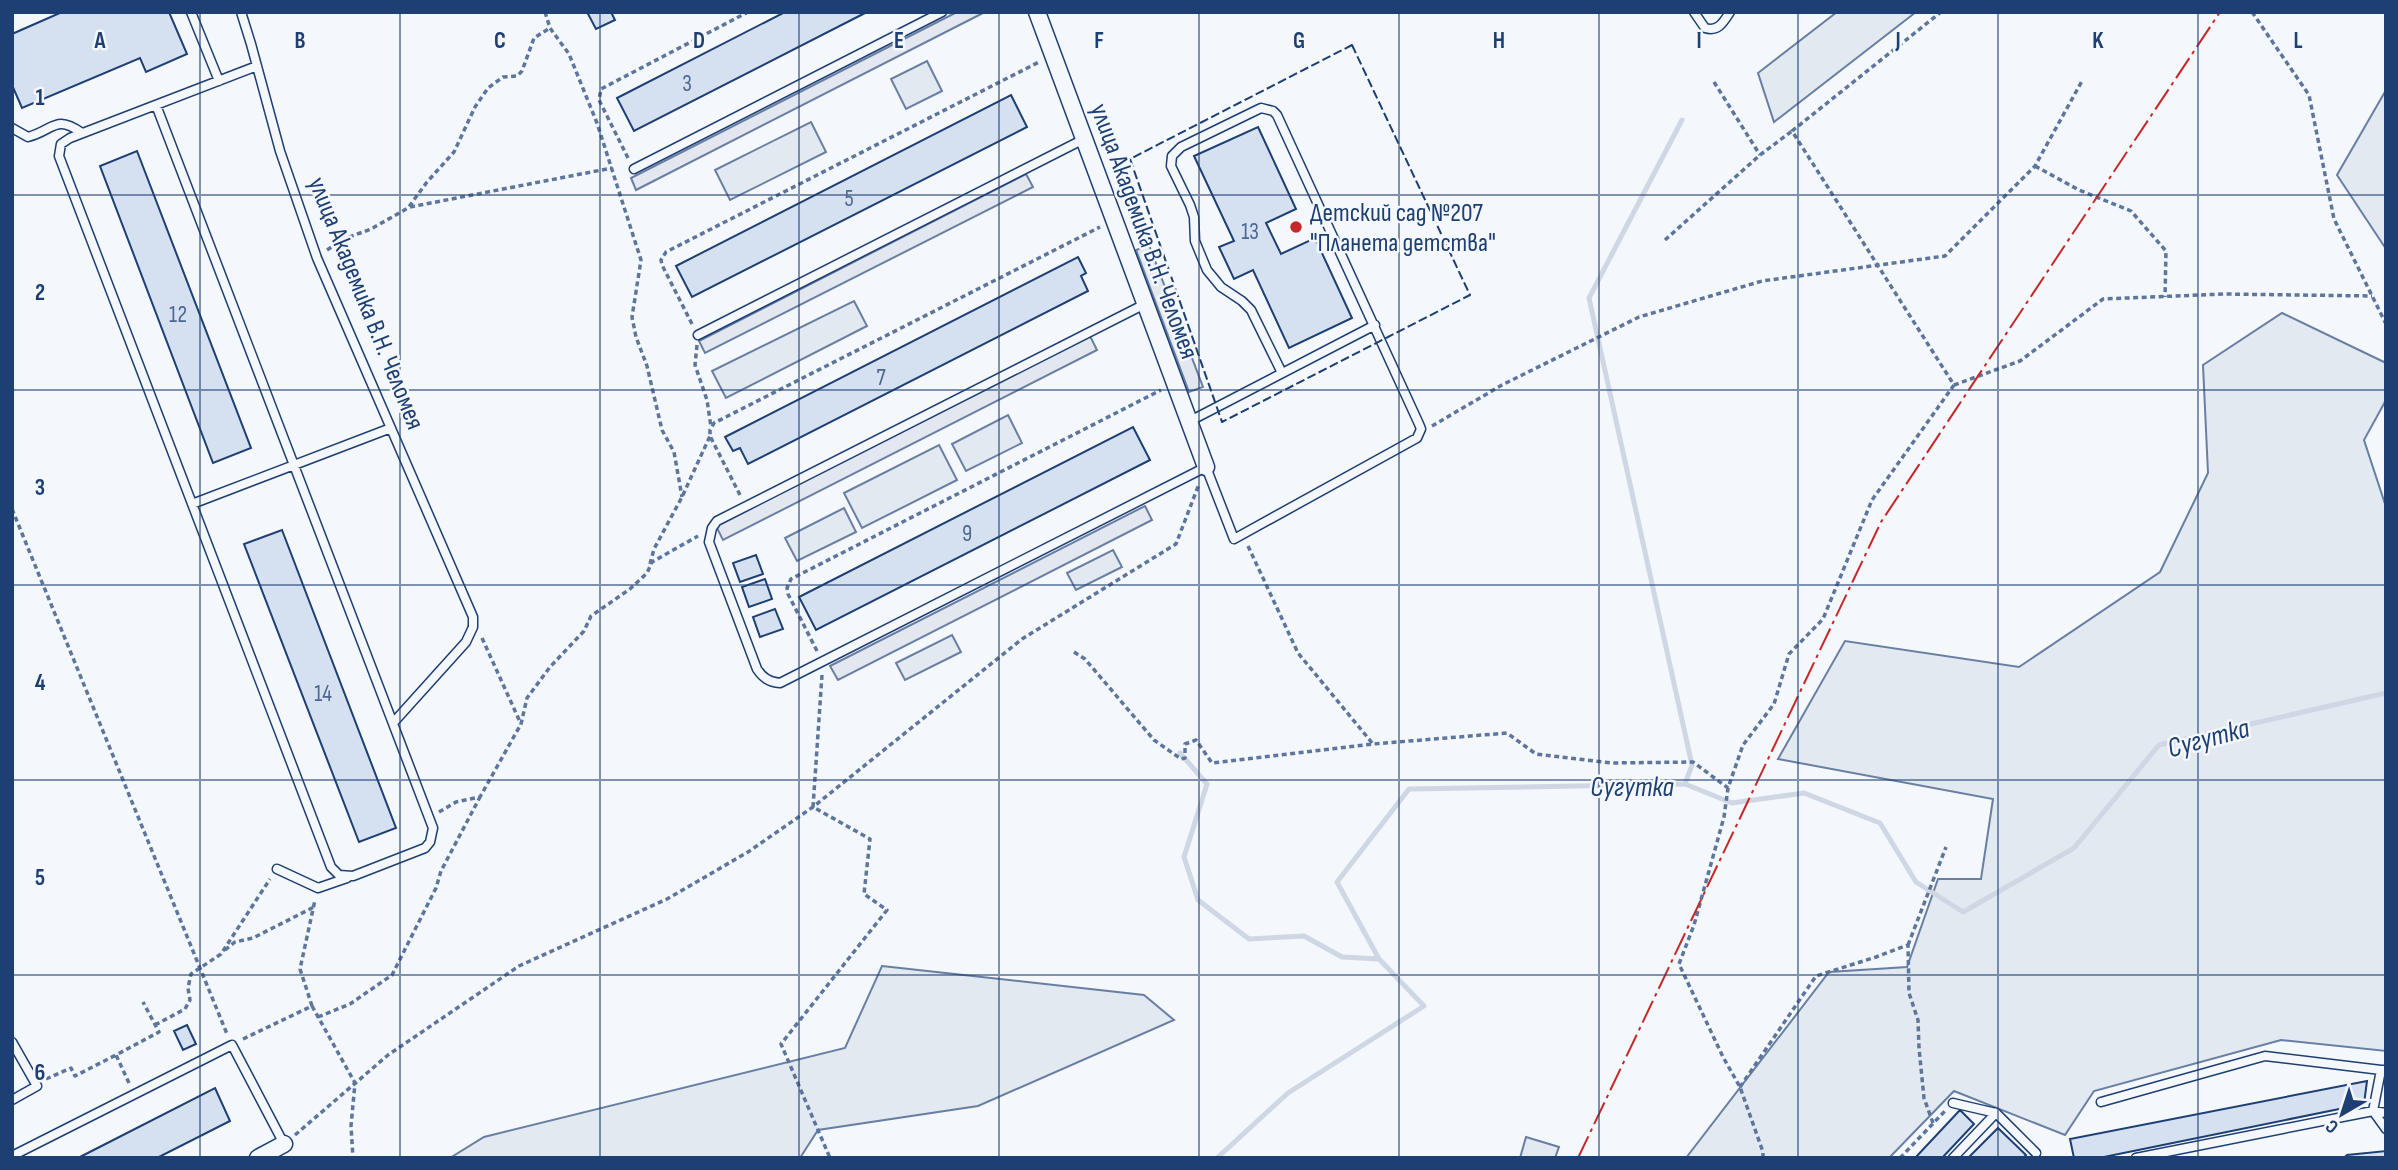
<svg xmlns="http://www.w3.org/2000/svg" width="2398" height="1170" font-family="'Sofia Sans Condensed',sans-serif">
<rect width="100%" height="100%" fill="#f4f7fb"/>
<!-- green -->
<path fill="#e3e9f0" stroke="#687fa3" stroke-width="2" d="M1837 12H1916L1774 122 1758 73Z
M927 61 942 91 906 109 891 79Z
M2386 90V249L2337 175Z
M811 122 826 152 730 200 715 170Z
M854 301 867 326 726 398 712 371Z
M2282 313 2386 363V400L2364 440 2386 507V1051L2281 1040 2094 1091 2065 1135 1954 1091 1889 1158H1686L1829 972 1907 967 1938 879H1981L1993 799 1778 759 1845 641 2019 667 2160 572 2208 473 2203 365Z
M1008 415 1022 443 966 471 952 444Z
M939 445 957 480 862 528 844 493Z
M844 508 856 532 797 561 785 538Z
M1113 550 1122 567 1076 590 1067 573Z
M952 635 961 652 905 680 896 663Z
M882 966 1144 995 1174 1020 978 1106 818 1130 800 1158H450L484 1137 845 1048Z
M1526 1137 1559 1147 1555 1158H1520Z"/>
<!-- parking -->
<path fill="#e3e8f0" stroke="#687fa3" stroke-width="2" d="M957 12H985L636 190 631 178Z
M1026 174 1033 187 705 353 699 341Z
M1149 245 1203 387 1189 392 1136 250Z
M1090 336 1097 350 723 540 716 526Z
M1145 506 1152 520 838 680 830 666Z"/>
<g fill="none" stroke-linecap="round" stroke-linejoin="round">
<!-- stream -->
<path stroke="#cfd7e4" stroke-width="5" d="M1682 120 1589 298 1692 765 1685 784
M1180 753 1207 784 1184 857 1198 900 1249 939 1304 936 1342 957 1379 959
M1217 1158 1288 1093 1424 1006 1379 959 1337 882 1409 789 1685 784 1732 803 1804 793 1880 823 1916 882 1963 912 2074 848 2159 745 2386 693"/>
</g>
<!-- building -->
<path fill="#d5e0f0" stroke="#1d3f73" stroke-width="2" d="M62 12H169L187 54 146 72 140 58 22 108 12 85V34Z
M587 12H611L615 20 596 29Z
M785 12H867L634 131 617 98Z
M1011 95 1027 127 692 297 676 266Z
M1258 127 1296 209 1266 223 1281 254 1315 238 1352 318 1289 348 1253 270 1234 279 1219 247 1234 241 1194 156Z
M137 151 251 448 213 463 100 166Z
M1078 257 1086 273 1081 276 1088 291 748 464 740 448 733 451 725 437Z
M1133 427 1150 460 816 630 799 597Z
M282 530 396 828 359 842 244 544Z
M756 555 763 574 740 582 733 563Z
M765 579 772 599 749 607 742 587Z
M775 609 783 629 760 637 753 617Z
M187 1025 196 1044 183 1050 174 1031Z
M2367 1081 2364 1104 2099 1158H2074L2070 1139Z
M215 1088 230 1121 157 1158H78Z
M1960 1110 1974 1124 1942 1158H1915Z
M1998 1128 2026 1155 2023 1158H1968Z
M2386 1151V1158H2344L2347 1155Z"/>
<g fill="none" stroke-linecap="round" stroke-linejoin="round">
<defs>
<path id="service" d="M191 12 219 81
M241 12 251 44 280 151 317 258 473 617V627L466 642 393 723
M1694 12 1705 28C1718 32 1723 23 1730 12
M156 105 433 828 430 842 425 848 353 876 339 875 331 867 59 156 61 144 70 138 257 66
M12 128 28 137C54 130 55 114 82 133
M634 169 942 12
M1145 304 717 521 712 528 709 542 757 669C763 678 769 682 780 683L1206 467 1234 539 1417 438 1421 429 1419 424 1277 115 1273 111 1261 108 1181 147 1172 156 1171 166 1190 205 1194 217 1195 241 1207 270 1221 287 1242 301 1251 310 1282 373
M698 335 1084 139
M1190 421 1375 325
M192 504 391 428
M277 869 318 888 347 878
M12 1042 37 1086 12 1100
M2384 1070H2381L2373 1111 2386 1129
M2101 1102 2265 1056 2381 1070
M1953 1103 1996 1113 2036 1153
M12 1156 232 1045 284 1144
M1953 1158 1996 1113
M2136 1158 2373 1111 2386 1113"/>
<path id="minor" d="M1037 12 1206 467
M258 1158 284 1144"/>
</defs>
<!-- service casing -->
<use href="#service" stroke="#1d3f73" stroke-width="11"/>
<!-- minor casing -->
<use href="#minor" stroke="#1d3f73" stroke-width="19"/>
<!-- path -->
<path stroke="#5e769c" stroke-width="3.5" stroke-dasharray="5 3.5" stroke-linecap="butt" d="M545 12 550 28 569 54 597 123 641 260 632 317 636 337 647 366 662 430 674 452 682 497
M2252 12 2309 95 2334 219 2386 324
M1714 82 1760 155
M628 158 599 100 601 89 748 12
M2035 166 2079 190 2131 211 2166 251 2165 297
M410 207 612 168
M1665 240 1760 155 1792 131
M327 250 344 239 371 229 408 208 427 182 454 152 475 107 488 88 503 77 517 76 522 71 534 38 550 28
M692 324 662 265 661 260 666 252 1039 62
M697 345 695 365 707 400 711 427
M1954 385 2020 361 2103 299 2224 294 2372 296
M1432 426 1502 385 1639 317 1762 281 1945 256 2035 166 2082 81
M740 495 710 436V430L714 423 1100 227
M12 509 227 1034
M1248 546 1298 653 1373 744
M650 564 654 549 682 497 710 436
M482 638 521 724
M817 651 788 594 787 588 791 579 1161 390
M1074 652 1085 659 1154 740 1181 759 1185 758V744L1196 740 1212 763 1373 744 1507 733 1536 754 1611 763 1693 762 1728 788
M822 675 813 807 870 839 864 894 887 910 781 1044 830 1158
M439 812 456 802 480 797 521 724 527 698 550 667 584 631 591 616 630 589 647 573 652 562 698 536
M1908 945 1946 847
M225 950 235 942 253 938 314 907
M312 1006 300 969 315 900
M318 1017 350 1004 392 975 436 888 441 871 480 797
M155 1025 185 1009 190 1000 188 988 191 974 221 954 270 879
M243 1039 312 1006 355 1083 351 1126 353 1158
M46 1079 71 1068 75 1076 116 1055
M129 1083 116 1055 159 1032 143 1002
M1740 1087 1816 976 1876 957 1908 945 1909 993 1918 1020 1919 1048 1924 1098 1933 1123
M295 1135 388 1055 519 966 667 899 748 852 813 807 1022 639 1176 544 1199 484
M1763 1158V1152L1740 1087 1723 1057 1679 964 1694 925 1724 817 1728 788 1743 745 1774 704 1789 654 1823 619 1872 500 1954 385 1792 131 1941 12
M1900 1158 1945 1111"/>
<!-- service -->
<use href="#service" stroke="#f4f7fb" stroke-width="8"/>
<!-- minor -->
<use href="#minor" stroke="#f4f7fb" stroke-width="16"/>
<!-- fence -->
<path stroke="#1d3f73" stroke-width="2" stroke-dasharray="9 3.5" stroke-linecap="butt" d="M1352 45 1470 295 1222 422 1130 159Z"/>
<!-- power -->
<path stroke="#c62828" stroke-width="2" stroke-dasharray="24 5 3.5 5" stroke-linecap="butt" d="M1578 1158 1881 522 2220 12"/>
</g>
<!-- grid -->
<path fill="none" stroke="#1d3f73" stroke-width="2" stroke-opacity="0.55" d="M200 12V1158M400 12V1158M600 12V1158M799 12V1158M999 12V1158M1199 12V1158M1399 12V1158M1599 12V1158M1798 12V1158M1998 12V1158M2198 12V1158M12 195H2386M12 390H2386M12 585H2386M12 780H2386M12 975H2386"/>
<!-- markers -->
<circle fill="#c62828" stroke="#f4f7fb" stroke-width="2.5" cx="1296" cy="227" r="7"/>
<g text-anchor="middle" stroke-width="5" stroke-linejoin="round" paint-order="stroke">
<!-- number labels -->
<g font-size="23" fill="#4b6792">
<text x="687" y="91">3</text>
<text x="849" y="206">5</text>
<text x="1250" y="239">13</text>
<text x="178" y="322">12</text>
<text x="881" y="385">7</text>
<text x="967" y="541">9</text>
<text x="323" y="701">14</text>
</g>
<!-- poi labels -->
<g font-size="26" fill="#1d3f73" stroke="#f4f7fb" text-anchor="start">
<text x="1310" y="221">Детский сад №207<tspan x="1310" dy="30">"Планета детства"</tspan></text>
</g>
<!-- street labels -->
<g font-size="26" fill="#1d3f73" stroke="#f4f7fb">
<text transform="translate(1145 231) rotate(70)" y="9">улица Академика В.Н. Челомея</text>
<text transform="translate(367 303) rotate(68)" y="9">улица Академика В.Н. Челомея</text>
</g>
<!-- water labels -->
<g font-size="28" font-style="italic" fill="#1d3f73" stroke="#f4f7fb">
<text transform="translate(2208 737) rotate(-15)" y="10">Сугутка</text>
<text x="1632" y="796">Сугутка</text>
</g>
</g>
<g font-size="23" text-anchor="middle" font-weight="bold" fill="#1d3f73" stroke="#f4f7fb" stroke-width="5" stroke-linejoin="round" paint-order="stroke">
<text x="100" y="48">A</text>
<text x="300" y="48">B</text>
<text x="500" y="48">C</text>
<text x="699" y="48">D</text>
<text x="899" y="48">E</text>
<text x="1099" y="48">F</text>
<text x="1299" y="48">G</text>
<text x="1499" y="48">H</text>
<text x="1699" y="48">I</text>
<text x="1898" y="48">J</text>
<text x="2098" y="48">K</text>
<text x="2298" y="48">L</text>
<text x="40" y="105">1</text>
<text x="40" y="300">2</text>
<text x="40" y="495">3</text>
<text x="40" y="690">4</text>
<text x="40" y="885">5</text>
<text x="40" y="1080">6</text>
</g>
<!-- border -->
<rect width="2398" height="1170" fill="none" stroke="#1d3f73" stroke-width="28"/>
<!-- north arrow -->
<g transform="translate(2342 1114) rotate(219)" stroke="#f4f7fb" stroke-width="5" paint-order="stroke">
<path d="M0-5L12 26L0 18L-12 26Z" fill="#1d3f73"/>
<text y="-10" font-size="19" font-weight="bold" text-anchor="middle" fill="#1d3f73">С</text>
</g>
</svg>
